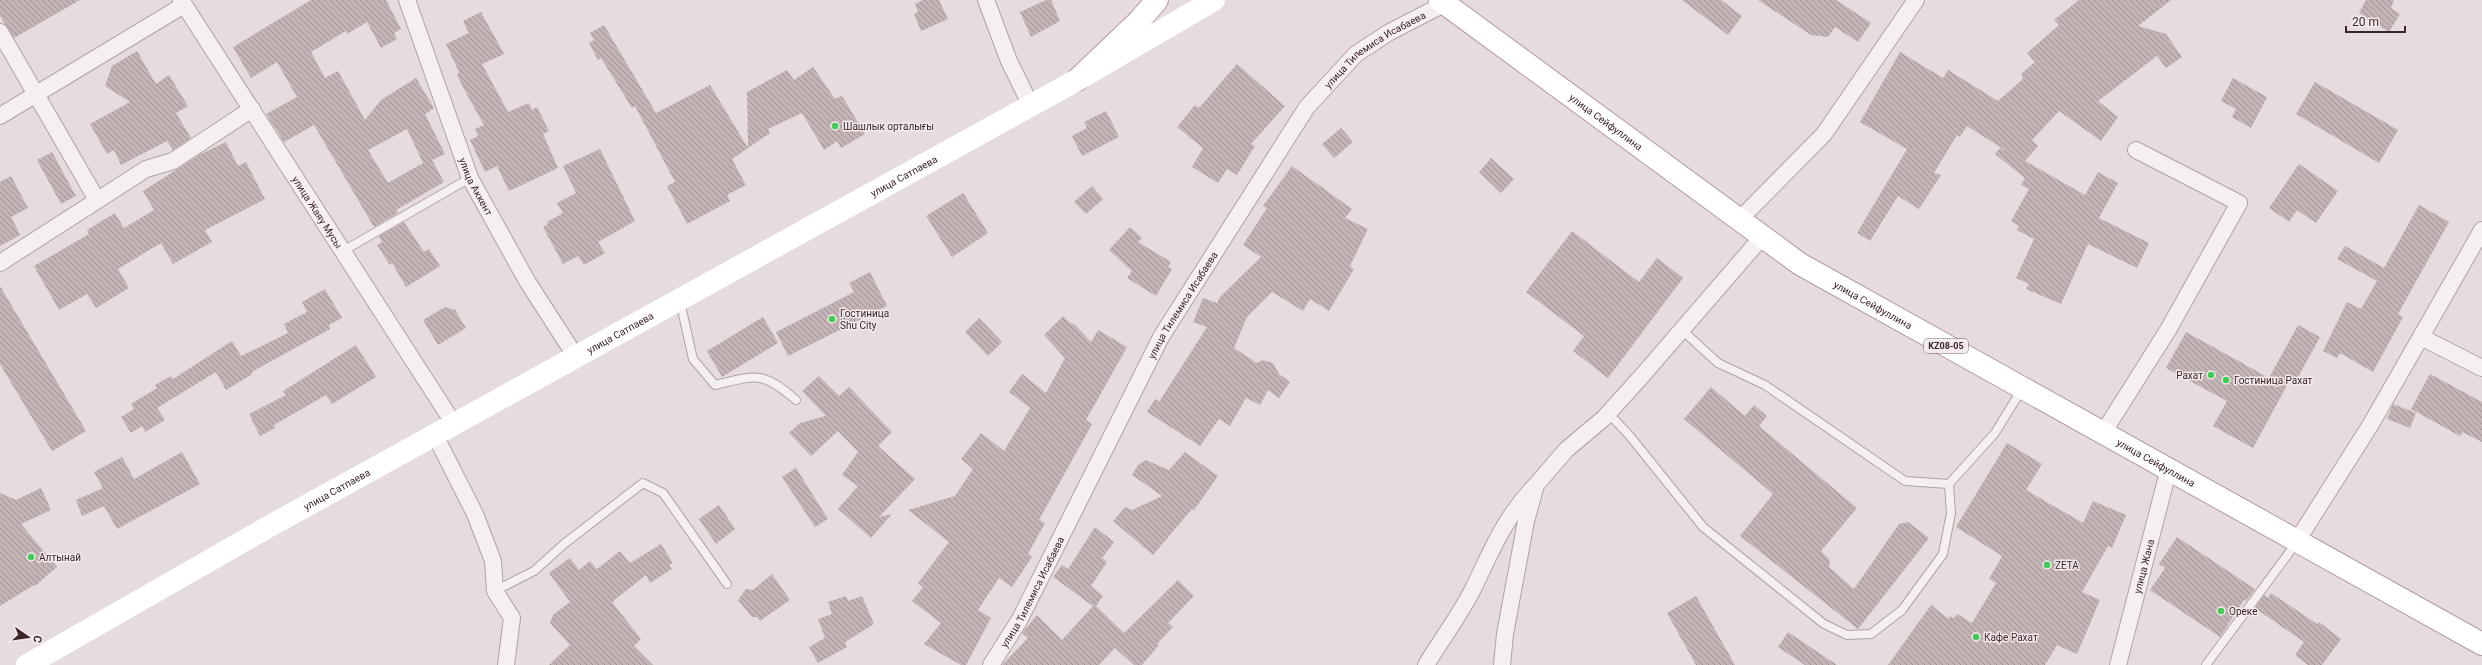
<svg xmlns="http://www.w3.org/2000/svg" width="2482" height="665" font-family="Roboto,sans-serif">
<defs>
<pattern id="building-back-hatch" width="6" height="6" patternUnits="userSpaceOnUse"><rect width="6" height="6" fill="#c3b4b5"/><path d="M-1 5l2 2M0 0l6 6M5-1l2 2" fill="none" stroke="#a09293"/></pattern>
</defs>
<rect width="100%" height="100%" fill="#e6dcdd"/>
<!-- building -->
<path fill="url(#building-back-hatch)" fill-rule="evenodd" d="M0 0H80L14 38 0 16Z
M311 0H386L401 29 394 33 397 39 381 48 367 22 347 34 346 31 311 52 325 78 338 71 365 120 381 100 416 78 434 108 425 114 445 154 432 160 444 182 396 210 398 213 374 227 314 125 284 142 266 114 297 97 277 62 251 78 233 47ZM407 129 423 163 388 183 368 150Z
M923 0H939L948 19 921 31 914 14 918 12 915 4Z
M1046 0H1051L1060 21 1031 37 1020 12Z
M1682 0H1721L1742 16 1728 35Z
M1758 0H1836L1871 23 1858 42 1835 27 1828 37 1811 35Z
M2079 0H2171L2138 26 2166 34 2182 57 2166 68 2157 56 2098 101 2118 117 2101 141 2059 111 2032 140 2038 146 2025 161 2085 195 2098 172 2118 183 2099 218 2149 243 2137 268 2088 244 2061 304 2026 289 2029 284 2016 278 2034 239 2017 230 2019 226 2011 221 2029 189 2021 185 2025 178 1995 154 2000 148 2008 152 1967 126 1960 137 1957 135 1934 173 1941 175 1919 209 1898 196 1870 241 1857 233 1907 149 1860 122 1900 52 1943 78 1948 70 1998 101 2023 79 2021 74 2035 62 2027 53 2059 25 2054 20Z
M2366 0H2394L2391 8 2400 14 2389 32 2359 13Z
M481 12 504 54 482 64 508 112 529 103 532 110 537 107 549 131 543 134 558 168 509 191 497 166 485 172 470 140 478 136 475 129 484 125 465 91 457 75 459 72 446 44 469 33 463 21Z
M604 25 656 113 710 85 748 148 732 159 746 185 727 195 730 201 687 224 667 186 675 182 635 106 632 108 601 58 598 60 589 43 594 40 590 33Z
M137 51 156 84 169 75 188 106 176 113 191 138 173 150 167 141 121 165 114 150 107 154 90 124 130 102 105 86 112 66Z
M1237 64 1285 106 1251 144 1255 146 1237 175 1227 169 1218 183 1192 167 1203 148 1177 127 1195 105 1199 108Z
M813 67 835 99 842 96 865 134 841 148 837 141 824 150 802 113 768 129 770 133 748 148 747 92 787 70 794 80Z
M2233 78 2267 97 2251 128 2232 117 2236 109 2221 101Z
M2315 82 2398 130 2379 163 2296 114Z
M1106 111 1119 137 1082 156 1072 136 1087 128 1084 122Z
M1341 128 1353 142 1334 158 1322 144Z
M226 142 238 166 246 162 265 199 205 230 212 242 173 264 161 243 118 269 129 288 96 308 87 294 59 310 34 266 89 234 87 230 115 213 124 228 154 210 143 191 201 154Z
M600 149 635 221 598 242 605 253 584 265 578 256 563 264 543 227 548 224 547 222 563 213 557 203 576 193 563 166Z
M52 152 76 196 61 204 37 160Z
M1491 158 1514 179 1501 193 1479 172Z
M2299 164 2338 191 2316 223 2297 210 2289 222 2269 208Z
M1292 166 1352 209 1345 218 1368 229 1350 266 1354 269 1329 311 1310 299 1303 311 1272 292 1247 317 1234 348 1257 363 1262 360 1273 363 1279 374 1290 382 1279 398 1268 390 1260 405 1246 398 1230 426 1219 419 1200 446 1147 412 1155 399 1159 402 1207 327 1193 322 1203 298 1217 303 1220 297 1261 257 1243 245 1267 208 1263 206Z
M11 176 28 208 11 217 20 235 0 246V182Z
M1092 186 1103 199 1086 214 1074 202Z
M963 193 988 233 952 257 926 216Z
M2419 205 2449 222 2398 314 2403 317 2373 372 2340 353 2337 358 2323 351 2347 302 2361 309 2377 281 2337 259 2345 246 2384 268Z
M404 222 424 252 429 249 440 266 406 287 392 263 390 265 377 245 382 242 379 236Z
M1130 227 1142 238 1138 242 1171 262 1168 267 1172 269 1156 296 1127 278 1132 271 1109 250Z
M1572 231 1639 282 1657 258 1683 278 1608 378 1573 351 1584 336 1526 292Z
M870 272 887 306 788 356 776 332 854 292 849 283Z
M0 286 86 431 52 451 0 364Z
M325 289 342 318 329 325 330 329 253 371 251 375 226 390 216 372 157 408 165 420 145 432 142 426 131 433 121 417 134 409 131 404 157 388 155 385 171 376 173 379 232 341 241 356 288 333 284 324 307 312 302 302Z
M445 307 455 310 466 328 438 345 423 320Z
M1063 316 1070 323 1074 324 1091 342 1098 330 1127 347 1086 420 1092 424 1039 520 1045 523 1028 554 1032 557 1012 587 999 578 978 610 991 618 966 665H961L924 644 941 623 912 601 923 587 918 583 949 542 908 510 955 496 973 469 961 459 981 433 1004 451 1030 408 1009 392 1022 374 1046 393 1065 358 1044 335Z
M763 317 778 343 722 377 707 351Z
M979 318 1002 342 988 356 965 332Z
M2298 325 2320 337 2296 381 2291 378 2253 448 2213 426 2227 401 2166 368 2186 332 2269 378Z
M356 345 376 377 332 404 326 395 274 425 275 428 260 436 249 414 286 395 283 391Z
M2430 374 2482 402V442L2462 432 2460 436 2411 409Z
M819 376 839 396 849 387 892 432 878 446 915 479 879 517 892 514 871 538 838 509 858 486 842 475 858 452 838 431 811 456 789 433 800 423 826 416 802 391Z
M1711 387 1745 416 1754 405 1767 416 1759 426 1857 508 1821 551 1830 560 1829 567 1854 589 1899 524 1908 522 1929 538 1858 629 1740 536 1773 494 1684 419Z
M2393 404 2416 413 2410 428 2387 419Z
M2007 443 2042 464 2026 490 2083 523 2093 501 2126 515 2112 548 2108 546 2082 592 2100 600 2077 654 2057 645 2045 665H1888L1931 605 1949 619 1950 616 1954 618 1957 614 1972 623 1996 583 1989 579 2002 556 1956 527Z
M182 452 200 484 117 529 104 506 82 516 76 500 103 488 94 472 122 457 134 479Z
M1185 452 1218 476 1194 510 1192 509 1153 555 1113 521 1125 507 1132 510 1162 496 1132 475 1138 465 1146 460 1169 470Z
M796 468 828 519 815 527 782 477Z
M41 488 51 510 21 524 57 567 35 586 34 585 0 606V493L16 500Z
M719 505 735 529 716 544 699 519Z
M1095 527 1114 542 1102 558 1107 562 1091 586 1103 596 1096 606 1124 633 1178 580 1194 596 1168 623 1173 627 1157 644 1159 645 1142 665H1134L1115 648 1099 665H1002L1028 638 1022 633 1037 615 1062 640 1093 606 1053 577 1062 565 1068 569Z
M2177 537 2255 589 2246 601 2244 600 2220 637 2150 590 2165 568 2159 564Z
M661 544 673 563 669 565 672 569 650 583 646 575 612 602 641 639 634 646 653 665H549L570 645 550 623 553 615 570 602 549 573 570 558 579 570 590 561 597 569 620 551 630 563Z
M772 574 790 600 760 621 757 617H752L738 600 746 589 753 590Z
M2271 593 2317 624 2319 622 2341 639 2322 665H2308L2295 655 2304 642 2255 608 2264 595 2268 598Z
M846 596 848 601 862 596 874 624 845 642 847 647 818 663 809 647 825 638 818 619 832 614 828 602Z
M1696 596 1735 665H1696L1667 613Z
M1788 632 1837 665H1805L1778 647Z"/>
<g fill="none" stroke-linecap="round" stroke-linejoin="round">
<defs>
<path id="lane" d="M343 251 470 178
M680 301 693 359 715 385C756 375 763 371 796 400
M1682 330 1718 363 1765 385 1905 481 1949 484 1995 433 2022 389
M1608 413 1629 435 1703 527 1824 624 1847 635 1871 634 1902 610 1943 554 1951 513 1949 484
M495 591 534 571 564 544 643 483 663 493 727 584
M2206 665 2297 542"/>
<g id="street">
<path id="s1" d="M181 0 454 424"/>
<path id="s2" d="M407 0 470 178 527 281 576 357"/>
<path d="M986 0 1009 61 1031 106"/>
<path d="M0 32 97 200"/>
<path d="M0 116 184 5"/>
<path d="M1739 220 1824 134 1916 0"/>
<path d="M0 263 146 169 173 161 252 109"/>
<path d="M2421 337 2482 368"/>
<path d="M2103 433 2168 330 2239 203 2136 150"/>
<path d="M435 435 475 514 493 561 495 591 512 618 506 665"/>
<path d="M2297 541 2371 424 2482 230"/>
<path id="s3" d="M991 665 1020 619 1161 337 1307 107 1356 54 1388 33 1444 4"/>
<path d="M1426 665C1441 640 1460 615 1473 589 1492 550 1503 520 1534 487"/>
<path d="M1502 665 1505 634 1526 521 1536 485 1566 450 1604 418 1641 377 1762 237"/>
<path id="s4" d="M2118 665 2169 468"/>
</g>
<g id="primary">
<path id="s6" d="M1440 0 1800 264 2482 644"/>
<path d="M1077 80 1139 21 1157 0"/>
</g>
</defs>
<!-- lane casing -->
<use href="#lane" stroke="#b0a2a3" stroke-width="10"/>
<!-- street casing -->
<use href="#street" stroke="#b0a2a3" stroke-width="18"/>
<!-- primary casing -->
<use href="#primary" stroke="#b29c9e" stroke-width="24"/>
<!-- lane -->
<use href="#lane" stroke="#f5efef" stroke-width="8"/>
<!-- street -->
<use href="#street" stroke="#f5efef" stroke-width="16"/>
<!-- secondary -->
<path stroke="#fff" stroke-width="22" id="s5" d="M27 665 268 527 1077 80 1214 0"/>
<!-- primary -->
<use href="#primary" stroke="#fff" stroke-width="22"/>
</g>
<!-- markers -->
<g fill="#41cb57" stroke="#f4ebec" stroke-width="1.5">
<circle cx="835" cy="126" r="4"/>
<circle cx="832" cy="319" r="4"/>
<circle cx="2211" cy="375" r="4"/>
<circle cx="2226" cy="380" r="4"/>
<circle cx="31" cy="557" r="4"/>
<circle cx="2047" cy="565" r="4"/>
<circle cx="2221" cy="611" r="4"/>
<circle cx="1976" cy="637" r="4"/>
</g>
<g text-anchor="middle" stroke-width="3" stroke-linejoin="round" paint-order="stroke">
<!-- shield labels -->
<rect fill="#f4ebec" stroke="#736163" stroke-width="1" x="1924" y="339" width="44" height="14" rx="3"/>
<g font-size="9" font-weight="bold" fill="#3c2628">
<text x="1946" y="349">KZ08-05</text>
</g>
<!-- street labels -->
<g font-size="10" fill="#3c2628" stroke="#f4ebec">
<text dy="4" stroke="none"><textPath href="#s3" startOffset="732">улица Тилемиса Исабаева</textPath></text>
<text dy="4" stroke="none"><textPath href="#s6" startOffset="206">улица Сейфуллина</textPath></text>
<text dy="4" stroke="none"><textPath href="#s5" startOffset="1004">улица Сатпаева</textPath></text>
<text dy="4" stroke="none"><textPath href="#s2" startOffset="199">улица Аккент</textPath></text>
<text dy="4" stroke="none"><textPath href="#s1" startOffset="252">улица Жаяу Мусы</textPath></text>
<text dy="4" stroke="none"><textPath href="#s3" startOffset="408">улица Тилемиса Исабаева</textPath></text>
<text dy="4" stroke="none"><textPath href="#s6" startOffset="530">улица Сейфуллина</textPath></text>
<text dy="4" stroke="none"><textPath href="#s5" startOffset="680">улица Сатпаева</textPath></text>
<text dy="4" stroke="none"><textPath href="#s6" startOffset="854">улица Сейфуллина</textPath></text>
<text dy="4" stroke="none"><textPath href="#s5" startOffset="356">улица Сатпаева</textPath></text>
<text dy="4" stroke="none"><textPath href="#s4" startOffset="102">улица Жана</textPath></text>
<text dy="4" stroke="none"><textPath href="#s3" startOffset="84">улица Тилемиса Исабаева</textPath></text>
</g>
<!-- poi labels -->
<g font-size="10" fill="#3c2628" stroke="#f4ebec" text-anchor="start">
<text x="843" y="130">Шашлык орталығы</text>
<text x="840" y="317">Гостиница<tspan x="840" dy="12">Shu City</tspan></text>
<text x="2203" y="379" text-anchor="end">Рахат</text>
<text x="2234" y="384">Гостиница Рахат</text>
<text x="39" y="561">Алтынай</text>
<text x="2055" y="569">ZETA</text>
<text x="2229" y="615">Ореке</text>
<text x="1984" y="641">Кафе Рахат</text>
</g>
</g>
<!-- north arrow -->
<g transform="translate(28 637) rotate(103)" stroke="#f4ebec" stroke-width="3" paint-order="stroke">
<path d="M0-3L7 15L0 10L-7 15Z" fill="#3c2628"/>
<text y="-6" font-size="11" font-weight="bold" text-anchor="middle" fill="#3c2628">С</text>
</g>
<!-- scale -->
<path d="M2346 26v6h59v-6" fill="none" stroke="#3c2628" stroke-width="2"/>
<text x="2352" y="26" font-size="12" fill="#3c2628" stroke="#f4ebec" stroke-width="3" paint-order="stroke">20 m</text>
</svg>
